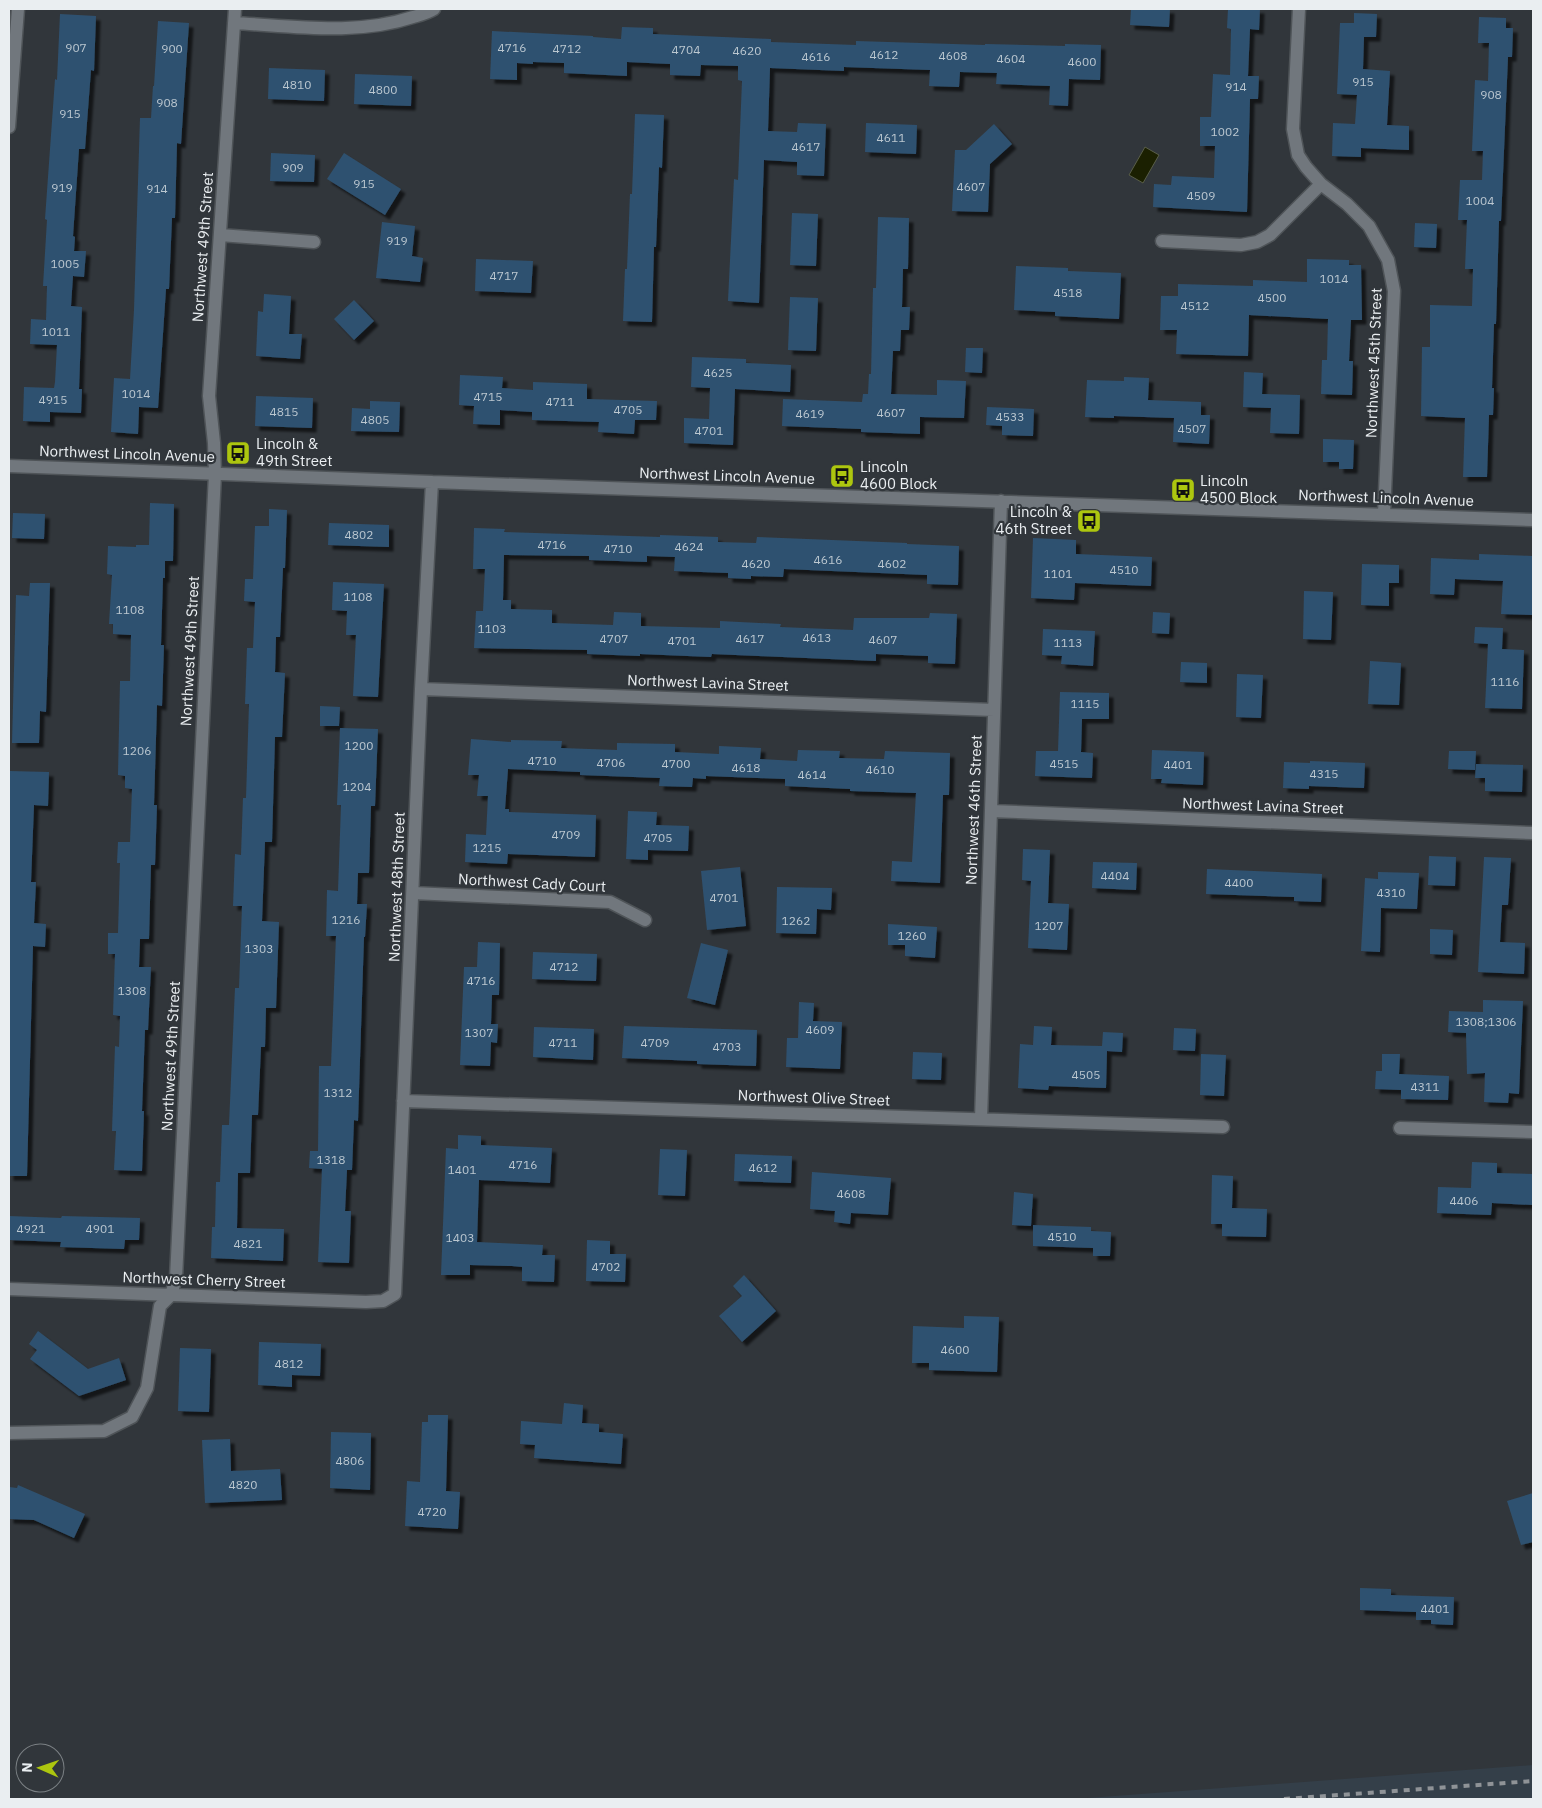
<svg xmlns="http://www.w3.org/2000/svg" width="1542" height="1808" font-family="'IBM Plex Sans',sans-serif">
<defs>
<filter id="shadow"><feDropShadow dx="4.5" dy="4.5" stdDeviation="1" flood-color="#0009"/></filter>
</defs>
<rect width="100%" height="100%" fill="#31363b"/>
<!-- built -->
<path fill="#343f49" d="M1533 1765V1799H1074Z"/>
<!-- water -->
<path fill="#1b2001" stroke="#595e49" d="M1145 147 1159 155 1143 183 1129 175Z"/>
<!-- building -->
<path fill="#2f516f" filter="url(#shadow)" d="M1131 9H1170L1169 27 1130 25Z
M1228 9H1260L1259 30 1250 29 1248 76H1259L1258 99H1250L1247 212 1153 207 1154 184 1171 185 1172 176 1214 178 1215 146H1200V117H1211L1213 74 1230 75 1231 29 1227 28Z
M1354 13 1377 14 1376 37H1364L1363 69 1390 71 1387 125 1409 126V150L1361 148V157L1332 156 1333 123 1355 124 1357 95 1337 94 1340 23H1354Z
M60 14 96 16 94 71 91 70 85 149H79L73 236 75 237 74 251H86L84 277 73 276 71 306 82 307 79 389H82L81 413 50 412V422L23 421 24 387 54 388 55 382 57 345 30 344 31 319 46 320 47 286H43L47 220 45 219 55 79 57 80Z
M1479 17 1506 18V28H1513L1512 57H1508L1501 221H1499L1496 324H1494L1492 388H1494L1493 415H1489L1487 477H1463L1465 418 1421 416 1422 347H1430V305L1472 306 1473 269H1465L1467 220H1458L1460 180H1482L1483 151H1472L1475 80 1488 81 1489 43H1478Z
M158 21 189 23 181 144 177 143 175 218H172L169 289H166L158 408 139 407 138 434 111 432 114 378 130 379 134 310 140 118H151L153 86H154Z
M622 27 653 28V34L771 39V42L856 45V41L985 45V44L1065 46V44L1101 45 1100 80 1069 79 1068 106 1049 105 1050 86 996 84 997 73 960 72 959 87 929 86 930 70 844 67V71L770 68 768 131 797 132 798 123 826 124 824 176 797 175V162L764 160 759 303 728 301 734 179 738 180 742 81 738 80V66L701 65 700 76 670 75V64L627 62V76L564 73V63L533 62V64L517 63V80L490 79 492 31 593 36V37L621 39Z
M269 68 325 70 324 101 268 99Z
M355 74 412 76 411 106 354 104Z
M635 114 664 115 662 168 659 167 656 247H654L652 322 623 321 625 269H627L630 194H632Z
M866 123 917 125 916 154 865 152Z
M994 124 1012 144 990 164 988 212 952 211 955 150H966Z
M271 153 315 155 314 182 270 181Z
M344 153 401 189 385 215 327 179Z
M792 213 818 214 816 266 790 265Z
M878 217 909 218 908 269H903L902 307H910L909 330H901L900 351H893L891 394 937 395V380L966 381 964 418 920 417V434L861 432V429L782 426 783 399 862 402 863 394H868L869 374H871L873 288H876Z
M382 222 415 226 412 256 423 258 420 282 376 278Z
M1415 223 1437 224 1436 248 1414 247Z
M476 259 533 261 531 293 475 291Z
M1307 259 1349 260V265H1361L1362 320H1351L1349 361H1353L1352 395 1321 394 1322 360H1327L1328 319 1249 315 1248 356 1176 354 1177 330H1160L1161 296H1178V284L1253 286V280L1307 282Z
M1016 266 1068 268V271L1121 273 1119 319 1055 316V312L1014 310Z
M264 294 291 296 289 334H302L300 359 256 356 258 311 263 312Z
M790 297 818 298 816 351 788 350Z
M354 300 374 321 354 340 334 319Z
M966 348H983L982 373 965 372Z
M692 357 746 359V363L791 365 790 392 735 389 733 445 684 443V418L709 419 710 388 691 387Z
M1244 372 1263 373 1262 394 1300 395 1299 434 1270 433 1271 408 1243 407Z
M460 375 503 377 502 388 533 390V382L587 384V399L657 401 656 420H635L634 434 598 432 599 422 532 420V412L500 410V425L473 424 474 406 459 405Z
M1124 377 1149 378 1148 400 1201 402V415H1210L1209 444 1173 442 1174 418 1114 416V418L1085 417 1087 380 1124 381Z
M256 396 313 398 312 428 255 426Z
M370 401 400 402 399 432 351 431 352 408 370 409Z
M987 407 1034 409 1033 436 1002 435V426L986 425Z
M1323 439 1354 440 1353 469H1339V462H1323Z
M150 503 174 504 173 561H165V578H163L161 645H164L162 706 157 705 154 805H157L155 865H151L149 939H140L139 967H151L148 1030H145L142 1111H144L142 1171 114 1170 116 1131H112L115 1046 119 1047 120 1016 113 1015 115 954H108V933H118L120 863H117L118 842H130L132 789 125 788V776L118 775 120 681H130L131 635 113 634V624H109L112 575 107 574 108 546 136 547V545H149Z
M269 509 287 510 285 568H283L280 637H276L275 672 285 673 282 737H275L272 842H265L262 921 279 922 276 1008H266L265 1047H261L258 1115H252L250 1173H238L237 1228 284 1229 283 1261 211 1258 212 1227H215L216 1182H220L222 1125H229L235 988H239L242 906H233L235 854 241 855 243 798H246L249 704H245L247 648H253L255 602 244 601 245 579H253L255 526H269Z
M13 513 45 514 44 539 12 538Z
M329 523 389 525V547L328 545Z
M474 528 505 529 504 532 660 537V535L718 537V542L756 543 757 537 907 543V544L959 546 958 585 927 584V575L784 569 783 577 751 576V579L728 578V573L674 571 675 557 647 556V562L589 560V556L504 555 503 600H511V609L552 610V623L613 625 614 612 641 613V626L720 628V621L781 624 780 627 853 630 854 618H929L930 613 957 614 955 664 928 663V656L876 654V661L712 654 711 657 640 654V656L587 654V650L474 648 476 611H483L485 569H473Z
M1033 538 1076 540V554L1152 557 1151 586 1075 583 1074 600 1031 598Z
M1479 554 1533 556V615L1501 614 1503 581 1455 579 1454 595 1430 594 1431 558 1479 560Z
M1362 564 1399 565V583H1389V606L1361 605Z
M333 582 384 584 378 697 353 696 356 635H346L347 611 332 610Z
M30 583H50L46 712 40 711 39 743H12L16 595 29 596Z
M1304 591 1333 592 1331 640 1303 639Z
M1153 612 1170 613 1169 634 1152 633Z
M1475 627 1503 628 1502 649 1524 650 1522 709 1485 708 1488 644 1474 643Z
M1043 629 1095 631 1093 666 1061 664 1062 656 1042 655Z
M1370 661 1401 663 1399 705 1368 704Z
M1181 662 1207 663V683L1180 682Z
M1237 674 1263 675 1261 718 1236 717Z
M1060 692 1109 693V719H1082L1081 752 1093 753 1092 778 1035 776 1036 751H1058Z
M320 706 340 707 339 726H320Z
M340 728 378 729 375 806H371L369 873H358L357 904H367L365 937H364L358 1121 354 1120 352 1170H347L345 1211H351L349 1263 318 1262 322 1169 309 1168 310 1151H318L319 1066H331L336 936H326L327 890 338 891 341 805H337Z
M471 739 511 742V740L562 741 561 748 617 750V743L675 744V752L719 754V746L761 748 760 759 797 761 798 750 840 751 839 758 884 759 885 751 950 753 949 795H943L940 883 891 881 892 861 912 862 916 793 850 791V789L785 786V779L706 776V779L693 778 692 787 659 786 660 778 580 775V772L508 769 505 809H509V812L596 815 595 857 508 854 507 864 465 862 466 834 486 835 488 796H477L479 775H468Z
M1152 750 1204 752 1203 785 1161 783 1162 779H1151Z
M1449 751H1476L1475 770 1448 769Z
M1310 761 1365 763 1364 788 1309 786V789L1283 788 1284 762 1310 763Z
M1476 764 1523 765 1522 792 1485 791V778H1475Z
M9 771 49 772 48 806 34 805 31 882H36L34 923 46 924 45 947 33 946 27 1176H9Z
M628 811 657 812 656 825 689 826 688 851 648 850V860L626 859Z
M1023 849 1050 850 1048 903 1069 904 1067 950 1028 948 1031 881 1022 880Z
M1429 856 1456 857 1455 886 1428 885Z
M1484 857 1511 858 1508 905H1502L1500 942 1525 943 1524 974 1478 972Z
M1093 862 1137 863 1136 890 1092 888Z
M740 867 746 926 707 930 701 871Z
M1207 869 1322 874 1321 902 1294 901V897L1206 894Z
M1378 872 1419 873 1417 909 1381 908 1380 952 1361 951 1365 878 1378 879Z
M777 887 832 888 831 910 817 909 816 934 776 933Z
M888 924 937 927 935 958 905 956V945H888Z
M1430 929 1453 930 1452 955 1430 954Z
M478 942 500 943 499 995H492L491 1024H498L497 1043 491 1042 490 1066 460 1065 464 967H477Z
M701 943 728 950 715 1005 687 998Z
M533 952 597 954 596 981 532 979Z
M1483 1000 1523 1001 1519 1094 1509 1093 1508 1103 1484 1102 1485 1073 1467 1074 1466 1033 1448 1032 1449 1011 1483 1012Z
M799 1002 814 1003 813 1021 842 1022 840 1069 786 1067 787 1038H798Z
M624 1026 757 1030 756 1066 697 1064V1061L622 1058Z
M1034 1026 1052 1027 1051 1045 1102 1046 1103 1032 1123 1033 1122 1052 1107 1051 1106 1088 1049 1086 1048 1090 1018 1088 1020 1044 1033 1045Z
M534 1027 594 1029 593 1060 533 1057Z
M1174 1028 1196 1029 1195 1051 1173 1050Z
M913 1052 942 1053 941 1080 912 1079Z
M1201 1054 1226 1055 1224 1096 1200 1095Z
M1382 1054H1400L1399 1074 1449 1076 1448 1100 1401 1099V1090L1375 1089 1376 1071H1382Z
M458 1135 481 1136V1145L552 1148 550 1183 479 1180 477 1242 543 1245 542 1255H555L554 1282 522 1281V1267L512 1266 470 1265V1275H441L446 1148 458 1149Z
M660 1149 687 1150 685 1196 658 1195Z
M735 1154 792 1156 791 1183 734 1181Z
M1472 1162 1497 1163V1173L1533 1174V1205L1492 1203 1491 1215 1437 1213 1438 1187 1471 1188Z
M812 1172 891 1178 888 1215 851 1213 850 1224 834 1222 835 1211 810 1209Z
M1212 1175 1233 1176 1232 1208 1267 1209 1266 1237 1222 1236V1224H1211Z
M1014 1192 1033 1194 1031 1226 1012 1225Z
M9 1216 61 1218 62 1216 140 1218 139 1240H125L124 1249 60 1247 61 1242 9 1240Z
M1033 1225 1091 1227V1231L1111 1232 1110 1256H1093V1248L1033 1246Z
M587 1240 610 1241V1254H626L625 1282 586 1281Z
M744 1275 776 1311 742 1342 719 1316 742 1296 733 1286Z
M964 1316 999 1317 997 1372 929 1370V1363H912L913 1326 964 1328Z
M38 1331 88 1369 119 1358 126 1380 79 1396 30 1359 37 1350 29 1344Z
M259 1342 321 1344 320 1376 292 1375V1387L258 1385Z
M180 1348 211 1349 209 1412 178 1411Z
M564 1403 583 1405 582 1423 599 1424V1432L623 1434 621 1464 534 1458 535 1445 520 1444 521 1421 562 1424Z
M428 1415H448L446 1491 460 1492 458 1529 405 1526 407 1481 420 1482 422 1422H428Z
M331 1432 371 1433 370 1490 330 1488Z
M230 1439 231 1471 280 1469 282 1500 205 1503 202 1440Z
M18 1485 85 1514 74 1538 34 1520 9 1519V1487L17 1488Z
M1533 1493V1542L1521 1545 1507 1501Z
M1360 1588 1391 1589V1595L1454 1597 1453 1625 1431 1624V1620H1416V1612L1360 1610Z"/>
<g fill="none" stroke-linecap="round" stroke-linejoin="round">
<defs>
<path id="minor" d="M1299 9 1293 129 1298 155 1306 167 1321 184 1347 204 1369 226 1388 260 1394 291 1384 514
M234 23C293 26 356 36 413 17 420 15 428 13 434 9
M9 127 18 9
M220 235 314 242
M1162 241 1241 245 1257 242 1270 235 1321 184
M9 466 432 482 1533 520
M421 689 994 710
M991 811 1533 833
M413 893 610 902 645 920
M403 1101 1223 1127
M981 1119 1001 501
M1400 1128 1533 1132
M9 1289 366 1302 383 1301 395 1294 421 689 432 482
M9 1433 104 1431 132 1417 147 1388 160 1306 171 1295 176 1278 215 474 214 443 209 396 235 9"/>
</defs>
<!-- minor casing -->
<use href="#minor" stroke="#4f5458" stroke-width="15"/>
<!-- minor -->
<use href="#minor" stroke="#71777d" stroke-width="12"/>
<!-- rail -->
<path stroke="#8f9397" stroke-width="4" stroke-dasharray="6 6" stroke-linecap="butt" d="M1284 1799 1533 1781"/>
</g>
<!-- icons -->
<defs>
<symbol id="bus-square" viewBox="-11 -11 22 22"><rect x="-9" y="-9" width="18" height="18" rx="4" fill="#adc60f" stroke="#31363b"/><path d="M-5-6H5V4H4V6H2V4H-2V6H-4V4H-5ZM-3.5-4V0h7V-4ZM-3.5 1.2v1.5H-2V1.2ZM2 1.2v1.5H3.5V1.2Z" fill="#111"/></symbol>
</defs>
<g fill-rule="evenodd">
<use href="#bus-square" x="224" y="439" width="28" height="28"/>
<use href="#bus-square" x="828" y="462" width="28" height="28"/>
<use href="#bus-square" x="1169" y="476" width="28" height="28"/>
<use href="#bus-square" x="1075" y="507" width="28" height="28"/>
</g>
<g text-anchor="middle" stroke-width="4.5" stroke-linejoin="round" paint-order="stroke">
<!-- number labels -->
<g font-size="12" fill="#bbc7d0">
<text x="76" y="52">907</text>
<text x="512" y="52">4716</text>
<text x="172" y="53">900</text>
<text x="567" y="53">4712</text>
<text x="686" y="54">4704</text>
<text x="747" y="55">4620</text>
<text x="884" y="59">4612</text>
<text x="953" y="60">4608</text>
<text x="816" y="61">4616</text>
<text x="1011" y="63">4604</text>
<text x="1082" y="66">4600</text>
<text x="1363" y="86">915</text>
<text x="297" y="89">4810</text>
<text x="1236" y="91">914</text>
<text x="383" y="94">4800</text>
<text x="1491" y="99">908</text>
<text x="167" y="107">908</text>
<text x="70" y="118">915</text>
<text x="1225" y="136">1002</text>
<text x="891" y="142">4611</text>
<text x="806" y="151">4617</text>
<text x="293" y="172">909</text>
<text x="364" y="188">915</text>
<text x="971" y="191">4607</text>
<text x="62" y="192">919</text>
<text x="157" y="193">914</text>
<text x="1201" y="200">4509</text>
<text x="1480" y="205">1004</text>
<text x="397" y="245">919</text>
<text x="65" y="268">1005</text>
<text x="504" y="280">4717</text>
<text x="1334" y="283">1014</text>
<text x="1068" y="297">4518</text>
<text x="1272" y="302">4500</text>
<text x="1195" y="310">4512</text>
<text x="56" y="336">1011</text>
<text x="718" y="377">4625</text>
<text x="136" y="398">1014</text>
<text x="488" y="401">4715</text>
<text x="53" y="404">4915</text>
<text x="560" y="406">4711</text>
<text x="628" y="414">4705</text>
<text x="284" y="416">4815</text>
<text x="891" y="417">4607</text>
<text x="810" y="418">4619</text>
<text x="1010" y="421">4533</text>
<text x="375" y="424">4805</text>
<text x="1192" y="433">4507</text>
<text x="709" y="435">4701</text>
<text x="359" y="539">4802</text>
<text x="552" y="549">4716</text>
<text x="689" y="551">4624</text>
<text x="618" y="553">4710</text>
<text x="828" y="564">4616</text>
<text x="756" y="568">4620</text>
<text x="892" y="568">4602</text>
<text x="1124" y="574">4510</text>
<text x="1058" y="578">1101</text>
<text x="358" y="601">1108</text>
<text x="130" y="614">1108</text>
<text x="492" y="633">1103</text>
<text x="817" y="642">4613</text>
<text x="614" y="643">4707</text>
<text x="750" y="643">4617</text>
<text x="883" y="644">4607</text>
<text x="682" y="645">4701</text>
<text x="1068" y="647">1113</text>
<text x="1505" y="686">1116</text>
<text x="1085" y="708">1115</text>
<text x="359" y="750">1200</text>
<text x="137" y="755">1206</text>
<text x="542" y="765">4710</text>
<text x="611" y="767">4706</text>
<text x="676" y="768">4700</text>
<text x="1064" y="768">4515</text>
<text x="1178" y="769">4401</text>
<text x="746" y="772">4618</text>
<text x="880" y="774">4610</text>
<text x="1324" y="778">4315</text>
<text x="812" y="779">4614</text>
<text x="357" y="791">1204</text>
<text x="566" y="839">4709</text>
<text x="658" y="842">4705</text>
<text x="487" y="852">1215</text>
<text x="1115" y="880">4404</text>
<text x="1239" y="887">4400</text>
<text x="1391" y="897">4310</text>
<text x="724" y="902">4701</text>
<text x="346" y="924">1216</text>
<text x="796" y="925">1262</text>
<text x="1049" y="930">1207</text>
<text x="912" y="940">1260</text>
<text x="259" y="953">1303</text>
<text x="564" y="971">4712</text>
<text x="481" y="985">4716</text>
<text x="132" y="995">1308</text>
<text x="1486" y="1026">1308;1306</text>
<text x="820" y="1034">4609</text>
<text x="479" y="1037">1307</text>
<text x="563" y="1047">4711</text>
<text x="655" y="1047">4709</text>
<text x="727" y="1051">4703</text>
<text x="1086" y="1079">4505</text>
<text x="1425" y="1091">4311</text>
<text x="338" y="1097">1312</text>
<text x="331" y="1164">1318</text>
<text x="523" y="1169">4716</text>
<text x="763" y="1172">4612</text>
<text x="462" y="1174">1401</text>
<text x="851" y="1198">4608</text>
<text x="1464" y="1205">4406</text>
<text x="31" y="1233">4921</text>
<text x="100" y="1233">4901</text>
<text x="1062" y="1241">4510</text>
<text x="460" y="1242">1403</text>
<text x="248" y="1248">4821</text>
<text x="606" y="1271">4702</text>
<text x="955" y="1354">4600</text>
<text x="289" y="1368">4812</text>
<text x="350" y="1465">4806</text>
<text x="243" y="1489">4820</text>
<text x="432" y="1516">4720</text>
<text x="1435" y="1613">4401</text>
</g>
<!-- street labels -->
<g font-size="15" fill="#eaeef1" stroke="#31363b">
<text transform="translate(203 247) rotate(-86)" y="5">Northwest 49th Street</text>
<text transform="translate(1374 363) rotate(-88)" y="5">Northwest 45th Street</text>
<text transform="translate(127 454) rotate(2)" y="5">Northwest Lincoln Avenue</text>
<text transform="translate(727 476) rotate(2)" y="5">Northwest Lincoln Avenue</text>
<text transform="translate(1386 498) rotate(2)" y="5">Northwest Lincoln Avenue</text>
<text transform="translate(190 651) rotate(-87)" y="5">Northwest 49th Street</text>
<text transform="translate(708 683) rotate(2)" y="5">Northwest Lavina Street</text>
<text transform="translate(1263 806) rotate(2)" y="5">Northwest Lavina Street</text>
<text transform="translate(974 810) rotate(-88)" y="5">Northwest 46th Street</text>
<text transform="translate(532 883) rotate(3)" y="5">Northwest Cady Court</text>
<text transform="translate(397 887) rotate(-88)" y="5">Northwest 48th Street</text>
<text transform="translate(171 1056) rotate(-87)" y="5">Northwest 49th Street</text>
<text transform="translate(814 1098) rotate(2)" y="5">Northwest Olive Street</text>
<text transform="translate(204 1280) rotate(2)" y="5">Northwest Cherry Street</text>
</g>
<!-- poi labels -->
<g font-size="15" fill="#eaeef1" stroke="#31363b" text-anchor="start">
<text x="256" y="449">Lincoln &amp;<tspan x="256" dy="17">49th Street</tspan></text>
<text x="860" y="472">Lincoln<tspan x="860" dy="17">4600 Block</tspan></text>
<text x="1200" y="486">Lincoln<tspan x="1200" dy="17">4500 Block</tspan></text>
<text x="1072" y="517" text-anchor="end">Lincoln &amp;<tspan x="1072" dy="17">46th Street</tspan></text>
</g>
</g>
<!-- border -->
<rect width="1542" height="1808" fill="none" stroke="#eaeef1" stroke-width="20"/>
<!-- north arrow -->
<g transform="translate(40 1768) rotate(272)"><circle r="24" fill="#31363b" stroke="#7b8084"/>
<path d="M0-4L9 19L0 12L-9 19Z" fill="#adc60f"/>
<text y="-8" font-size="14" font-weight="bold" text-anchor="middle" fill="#eaeef1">N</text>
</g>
</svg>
